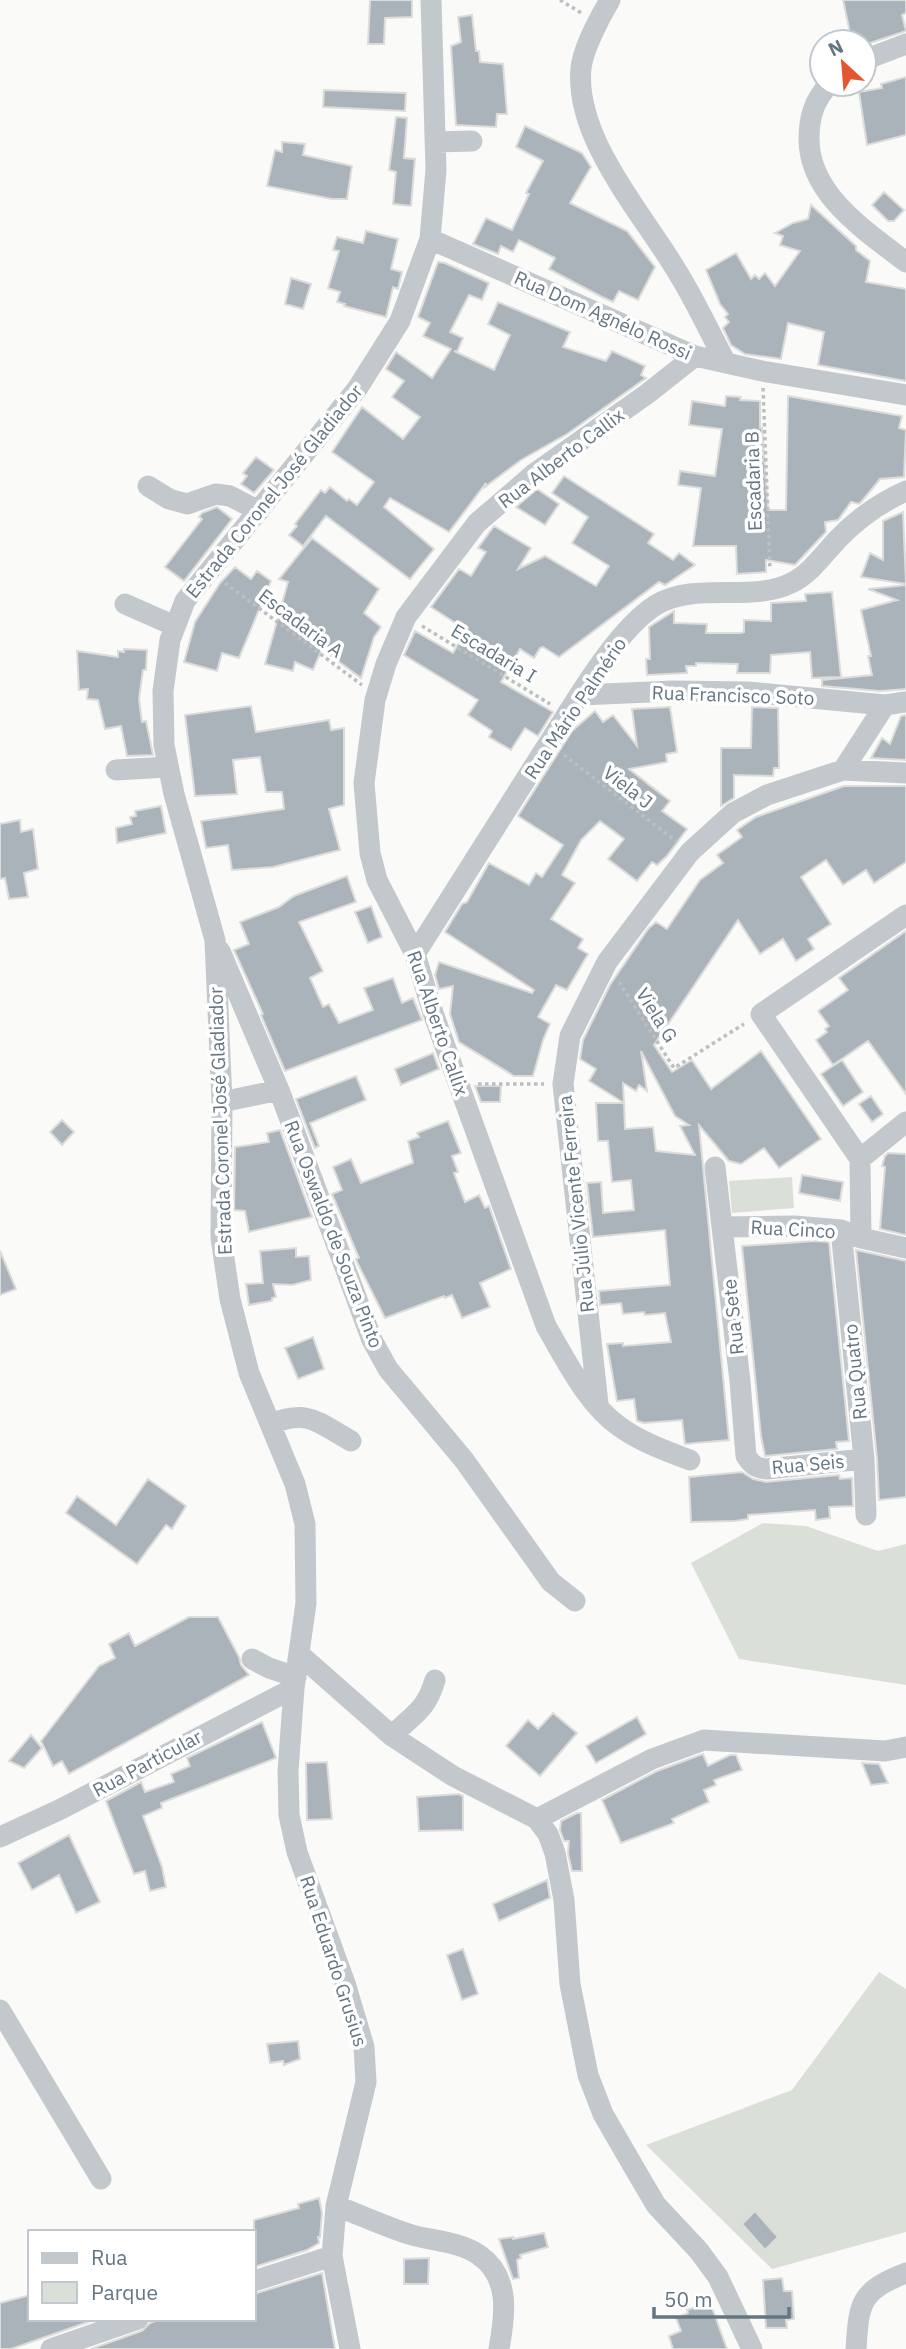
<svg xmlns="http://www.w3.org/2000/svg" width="906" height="2349" font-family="'IBM Plex Sans',sans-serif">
<rect width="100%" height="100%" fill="#fafaf8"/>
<!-- green -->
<path fill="#dadfd7" d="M792 1177 794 1208 732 1213 729 1181Z
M763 1523 806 1526 878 1551 906 1544V1685L739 1659 691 1563Z
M879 1972 906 1989V2232L772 2269 646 2145 792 2090Z"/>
<!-- building -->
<path fill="#aab3b9" stroke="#dcdcda" stroke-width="2" d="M370 0H412V17L385 18 384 44H368Z
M843 0H906V13L902 15 906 31 864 45V42H852Z
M472 15 476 51H479L480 62 503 64 507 114H497L496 127 456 125 451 46 461 42 458 17Z
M906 77V135L867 145 859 92 882 88 881 84Z
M324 90 406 93 405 111 323 107Z
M396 117 407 118 404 158 415 159 411 206 393 204 396 172 389 170Z
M525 126 582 153 591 167 570 203 627 231 655 267 638 300 619 291 613 302 602 297 549 269 555 258 519 240 513 252 501 246 498 254 473 244 486 218 512 230 529 194 526 193 543 161 516 147Z
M282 142 305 144 303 155 352 166 347 199H332L267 186 275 150 282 152Z
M884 192 904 210 894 221H888L872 205Z
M811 205 856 246V250L870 261 866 282 906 289V381L818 365 824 332 788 323 781 359 745 354 731 345 723 328 729 322 725 317 728 314 720 304 706 270 736 253 751 279 755 275 759 279 765 273 775 286 800 251 780 245 783 236 775 233 793 223 808 219Z
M366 231 398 239 391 269 402 272 398 289 393 287 386 317 344 306 345 304 337 302 340 292 328 288 339 251 333 250 337 237 363 243Z
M438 262 445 263 489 283 482 300 469 295 450 332 463 338 457 352 454 351 494 370 510 335 488 324 498 302 570 332 563 347 606 361 612 351 645 366 641 375 646 378 567 434 521 460 485 487 486 483 449 532 390 498 384 507 434 549 410 579 326 516 303 546 289 535 297 526 295 524 321 490 325 493 330 487 347 501 349 499 357 505 374 482 332 452 362 407 403 439 420 417 392 397 404 381 386 369 396 352 432 378 451 349 423 336 430 323 418 317Z
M291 278 311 284 303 309 285 304Z
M726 396 741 397 740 400 760 401V428H762L768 510H786L788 396 902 416 899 428 906 430 904 477 880 479 862 501 859 504 851 502 838 520 825 522 826 532 795 565 766 560V572L737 574 736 546H693L701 488 678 485 680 471 715 476 722 429 689 425 692 401 725 406Z
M256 457 274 470 254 493 241 484 247 476 243 473Z
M564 476 654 534 648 543 673 560 679 553 695 565 665 585 659 582 559 657 543 647 540 648 534 658 520 649 501 682 553 712 538 736 525 728 511 750 489 737 492 731 468 715 478 700 404 655 415 631 453 653 466 630 431 607 459 569 471 576 486 552 478 548 494 526 531 548 518 569 545 556 596 586 609 566 572 543 588 517 552 493Z
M537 489 559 504 545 525 516 507Z
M217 507 232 519 184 581 165 567 202 519 199 517 202 513Z
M903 512 906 584 861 577 870 553 883 560V521Z
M312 538 379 589 364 613 381 627 374 637 361 678 322 649 313 670 295 662 293 671 265 664 288 582 279 579Z
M235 567 251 579 257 571 271 581 239 658 222 653 217 671 184 662 195 622 220 583Z
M906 585V689L880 691 822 686V680L872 675 868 656H871L861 610 897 600 868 589Z
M832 592 841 677 812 678 810 652 771 655 770 673H737L738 664 696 663V666H686L687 673 647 675 646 659H650L649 627 674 611V623L707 624 706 633H741L744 632V620L771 621V603L806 601 805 594Z
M124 649 147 650 146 670H143L139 699 142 722 146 721 153 755 127 756 121 726 105 729 98 700 87 699 88 689 79 690 77 651 118 657V651L124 652Z
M251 706 256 732 329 720 331 730 344 728V805L329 809 340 850 273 867 232 870 228 845 206 848 201 821 284 809 282 792H266L260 757 233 760 237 794 195 796 185 715Z
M670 707 677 752 666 754 667 762 629 769 670 801 662 811 687 829 667 856 657 865 652 862 637 881 608 859 624 839 600 821 581 840 562 875 575 883 551 919 583 939 578 948 588 954 567 990 556 985 538 1017 550 1024 543 1040 533 1076H514L459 1042 450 1014 453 986 439 989 435 975 439 962 532 993 534 990 445 932 462 904 467 902 489 863 529 885 536 873 542 877 563 845 518 816 572 731 595 711 603 722 613 715 637 746 632 709Z
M752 707 778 708 779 768H774L773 776 734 775V798L721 806V748H751Z
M906 715V760L871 758 882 738 890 744 901 716Z
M844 786H906V862L874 883 866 870 843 885 826 860 801 877 831 924 808 939 814 949 796 961 783 939 760 954 738 920 654 1045 672 1072 692 1060 711 1089 761 1051 821 1139 779 1168 764 1148 741 1164 729 1161 699 1125 729 1440 685 1444 682 1420 644 1423 637 1421 634 1399 617 1401 607 1344 623 1343V1346L671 1342 665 1313 645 1315 644 1312 623 1314 621 1303 600 1305 599 1291 670 1285 665 1230 593 1237 587 1183 601 1182 603 1213 634 1210 631 1180 612 1182 608 1141H598L596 1103H624L625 1129 653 1127 656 1151 695 1155 680 1126 689 1125 675 1116 641 1051 647 1091 639 1085 636 1091 623 1083 624 1103 589 1081 596 1069 580 1059 583 1040 610 985 648 929 656 922 667 929 700 880 723 863 717 855 742 837 737 830 756 817Z
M161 806 166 833 117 843 116 828 132 824 130 817 136 816 135 811Z
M20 820 21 832 33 829 38 869 24 873 28 897 9 899 5 878 0 879V824Z
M347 876 356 902 299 922 323 971 310 978 323 1007 329 1004 339 1023 373 1010 364 988 393 978 402 1003 413 998 422 1020 285 1071 261 1015 263 1014 234 950 249 944 240 922 279 907 294 896Z
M371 906 382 937 368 943 355 912Z
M906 931V1094L868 1041 833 1065 816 1040 827 1032 825 1029 829 1026 818 1011 848 990 839 978Z
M433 1053 439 1069 401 1085 395 1069Z
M842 1060 863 1092 843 1106 821 1074Z
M356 1076 366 1100 310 1123 319 1146 315 1148 296 1099Z
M475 1086H501L500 1102H481Z
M871 1096 883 1114 872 1122 859 1104Z
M62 1120 74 1132 62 1145 50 1132Z
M448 1121 461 1153 452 1156 458 1172 454 1173 465 1202 479 1195 485 1208 489 1206 511 1269 480 1283 490 1307 462 1318 452 1295 445 1298 444 1296 385 1318 358 1264 356 1259 359 1258 332 1194 342 1190 333 1167 351 1159 361 1183 413 1163 408 1141 419 1137 417 1133Z
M280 1130 312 1217 249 1232 245 1211 234 1210 235 1147 269 1142 267 1133Z
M888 1153 906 1154V1235L880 1229 885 1167 882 1166 885 1156Z
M802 1175 843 1182 840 1201 799 1193Z
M815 1241 829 1242 849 1441 836 1442 837 1449 765 1456 761 1436 742 1246Z
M296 1248V1257L309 1256 311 1280 292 1285 273 1284 276 1297 272 1298V1301L249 1305 246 1284 263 1283 260 1251Z
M856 1250 906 1261V1497L879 1500 877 1458Z
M0 1251 16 1289 0 1295Z
M313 1337 324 1369 298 1379 285 1348Z
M742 1472 753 1479 766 1482 839 1475 840 1479 852 1478 853 1506 829 1507 830 1518 816 1520 815 1510 748 1515V1519L735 1521 691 1522 689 1477Z
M148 1479 186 1506 172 1529 166 1525 137 1564 66 1513 77 1496 116 1525Z
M189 1617H218L239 1657 241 1665 249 1675 69 1774 62 1761 53 1766 41 1741 99 1666 115 1658 109 1644 129 1633 135 1646Z
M553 1713 577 1733 540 1776 506 1746 528 1720 538 1729Z
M637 1717 646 1734 596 1763 586 1746Z
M262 1722 276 1758 161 1803 162 1808 143 1816 162 1867 166 1887 150 1891 145 1871 134 1874 106 1801 141 1782 145 1792 174 1782 171 1774 190 1766 187 1758Z
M31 1735 42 1748 24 1768 9 1761Z
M703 1754 708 1766 730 1755H736L742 1770 714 1780 716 1785 704 1790 709 1802 672 1819 674 1823 621 1843 602 1800 657 1771Z
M327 1762 332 1819 307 1820 306 1763Z
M862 1763 879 1764 888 1783 871 1785Z
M459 1794 463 1796V1830L419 1831 417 1797Z
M577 1813H581L582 1871H572L568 1854 569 1841H564L560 1830 561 1821Z
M69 1835 100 1902 76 1913 59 1875 32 1890 18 1863Z
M547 1880 550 1898 499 1921 493 1904Z
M463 1949 478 1994 462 2000 447 1955Z
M298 2041 300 2059 284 2065 283 2061 270 2063 267 2044Z
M319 2198 322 2213 320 2237H318L319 2243 307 2250 254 2267V2220L299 2208 298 2204Z
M755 2211 778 2237 765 2250 742 2224Z
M544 2233 548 2247 520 2255 521 2258 517 2260 519 2278 513 2279 499 2239 513 2237V2239Z
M429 2258 428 2284H404V2259Z
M322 2273 335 2349H91L142 2331 150 2323 161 2319H254V2294Z
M782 2278 784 2291H792L794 2319 786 2320 787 2328H766L763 2280Z
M30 2295V2319H88V2322L11 2349H0V2303Z
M710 2302 727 2349H673L669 2336 681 2331 676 2318 688 2313 687 2310Z"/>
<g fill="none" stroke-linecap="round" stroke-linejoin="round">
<!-- path -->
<path stroke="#bbbfc2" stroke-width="3.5" stroke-dasharray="3.5 3.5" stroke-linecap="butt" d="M560 0 583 14
M763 388 770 570
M225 583 362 685
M422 626 550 704
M564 755 677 842
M619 982 674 1068 744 1024
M478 1084H544"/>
<!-- minor -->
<path stroke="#c3c8cc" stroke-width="21" d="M610 0C600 17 583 49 581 68 574 139 644 215 678 273 696 302 710 333 726 363
M864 60 906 44
M829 84C814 101 809 117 809 139 809 195 866 231 906 262
M435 142 472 141
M430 239 695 356 762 371 906 395
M148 486 169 499 187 504 216 494 230 496 259 511
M125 604 175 626
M580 695 673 691 748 692 885 705 906 702
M116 770 168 767
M843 770 885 705
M220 951 279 1090 372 1340 388 1369 464 1460 551 1582 575 1601
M415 954C458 886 501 819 543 752 570 711 615 630 656 605 696 581 752 603 791 583 810 574 823 555 837 540 856 520 881 502 906 491
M222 1102 279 1090
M860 1159 761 1014 906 915
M860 1159 861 1238
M860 1159 906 1122
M715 1167 740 1381 746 1456C752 1465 756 1468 767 1469L864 1459
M723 1227 794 1226 841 1230 861 1238 906 1248
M841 1230 864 1459 866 1515
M598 1404 563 1084 570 1036 607 962 690 852 733 813 767 795 843 770 906 773
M270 1424C309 1409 317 1422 351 1441
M690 1460C666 1451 641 1442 620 1427 587 1404 566 1360 546 1326L433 1013 415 954 377 880 370 853 364 783 375 700 386 664 406 617 477 523 535 473 647 394 695 356
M299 1654 392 1736 453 1776 537 1819 548 1834 555 1853 564 1900 570 1984 588 2075 603 2114 636 2171 656 2205 699 2251 718 2277 752 2349
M252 1659 269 1668 296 1677
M392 1736C413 1714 426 1711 435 1680
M537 1819 652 1759 704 1740 885 1751 906 1747
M0 1837 59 1810 294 1688
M0 2010 101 2179
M336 2206C361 2215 386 2227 412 2235 433 2241 461 2242 479 2255 511 2277 505 2316 499 2349
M254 2281 332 2256
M51 2349 138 2319
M350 2349 332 2256 336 2206 366 2082 364 2047 345 1983 297 1852 289 1815 288 1771 294 1688 306 1603 305 1524 295 1484 249 1373 230 1299 221 1238 222 1102 215 940 174 794 164 745 163 691 170 640 185 601 357 389 400 321 430 239 436 170 431 0
M856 2349C859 2302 860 2291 906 2273"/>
</g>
<g text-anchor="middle" stroke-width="7" stroke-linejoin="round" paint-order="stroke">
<!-- street labels -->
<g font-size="19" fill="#657683" stroke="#fff">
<text transform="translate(603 315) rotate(24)" y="7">Rua Dom Agnélo Rossi</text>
<text transform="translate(561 458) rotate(-37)" y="7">Rua Alberto Callix</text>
<text transform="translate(753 481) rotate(-92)" y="7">Escadaria B</text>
<text transform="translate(274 491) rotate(-51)" y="7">Estrada Coronel José Gladiador</text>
<text transform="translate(301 623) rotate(37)" y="7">Escadaria A</text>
<text transform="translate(494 653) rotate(31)" y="7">Escadaria I</text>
<text transform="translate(733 695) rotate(2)" y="7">Rua Francisco Soto</text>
<text transform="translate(575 708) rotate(-56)" y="7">Rua Mário Palmério</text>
<text transform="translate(628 787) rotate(38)" y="7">Viela J</text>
<text transform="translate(657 1015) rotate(58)" y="7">Viela G</text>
<text transform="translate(438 1023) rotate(71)" y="7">Rua Alberto Callix</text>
<text transform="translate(220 1121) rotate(-92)" y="7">Estrada Coronel José Gladiador</text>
<text transform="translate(576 1204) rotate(-96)" y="7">Rua Júlio Vicente Ferreira</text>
<text transform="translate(793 1229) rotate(3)" y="7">Rua Cinco</text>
<text transform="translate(334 1234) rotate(69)" y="7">Rua Oswaldo de Souza Pinto</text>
<text transform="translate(733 1317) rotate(-96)" y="7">Rua Sete</text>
<text transform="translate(855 1372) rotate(-96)" y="7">Rua Quatro</text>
<text transform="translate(808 1464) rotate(-5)" y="7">Rua Seis</text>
<text transform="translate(147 1763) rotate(-28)" y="7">Rua Particular</text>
<text transform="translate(334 1961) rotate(72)" y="7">Rua Eduardo Grusius</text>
</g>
</g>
<!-- legend -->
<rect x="28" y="2230" width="228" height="91" fill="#ffffff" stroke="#c1c8cd" stroke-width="2"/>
<rect x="42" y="2253" width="35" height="10" fill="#c3c8cc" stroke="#c1c8cd" stroke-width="2"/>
<text x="91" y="2265" font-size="21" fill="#657683">Rua</text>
<rect x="42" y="2282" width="35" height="21" fill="#dadfd7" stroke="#c1c8cd" stroke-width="2"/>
<text x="91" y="2300" font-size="21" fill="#657683">Parque</text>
<!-- north arrow -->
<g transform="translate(843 63) rotate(334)"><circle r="33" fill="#ffffff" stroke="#c1c8cd" stroke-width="2"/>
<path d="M0-5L12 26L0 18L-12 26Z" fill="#e4572e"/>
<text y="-10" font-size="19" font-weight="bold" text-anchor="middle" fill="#657683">N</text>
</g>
<!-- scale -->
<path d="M654 2307v10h135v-10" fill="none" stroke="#657683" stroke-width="3.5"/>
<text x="664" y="2307" font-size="21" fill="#657683" stroke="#ffffff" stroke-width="5" paint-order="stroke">50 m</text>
</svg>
